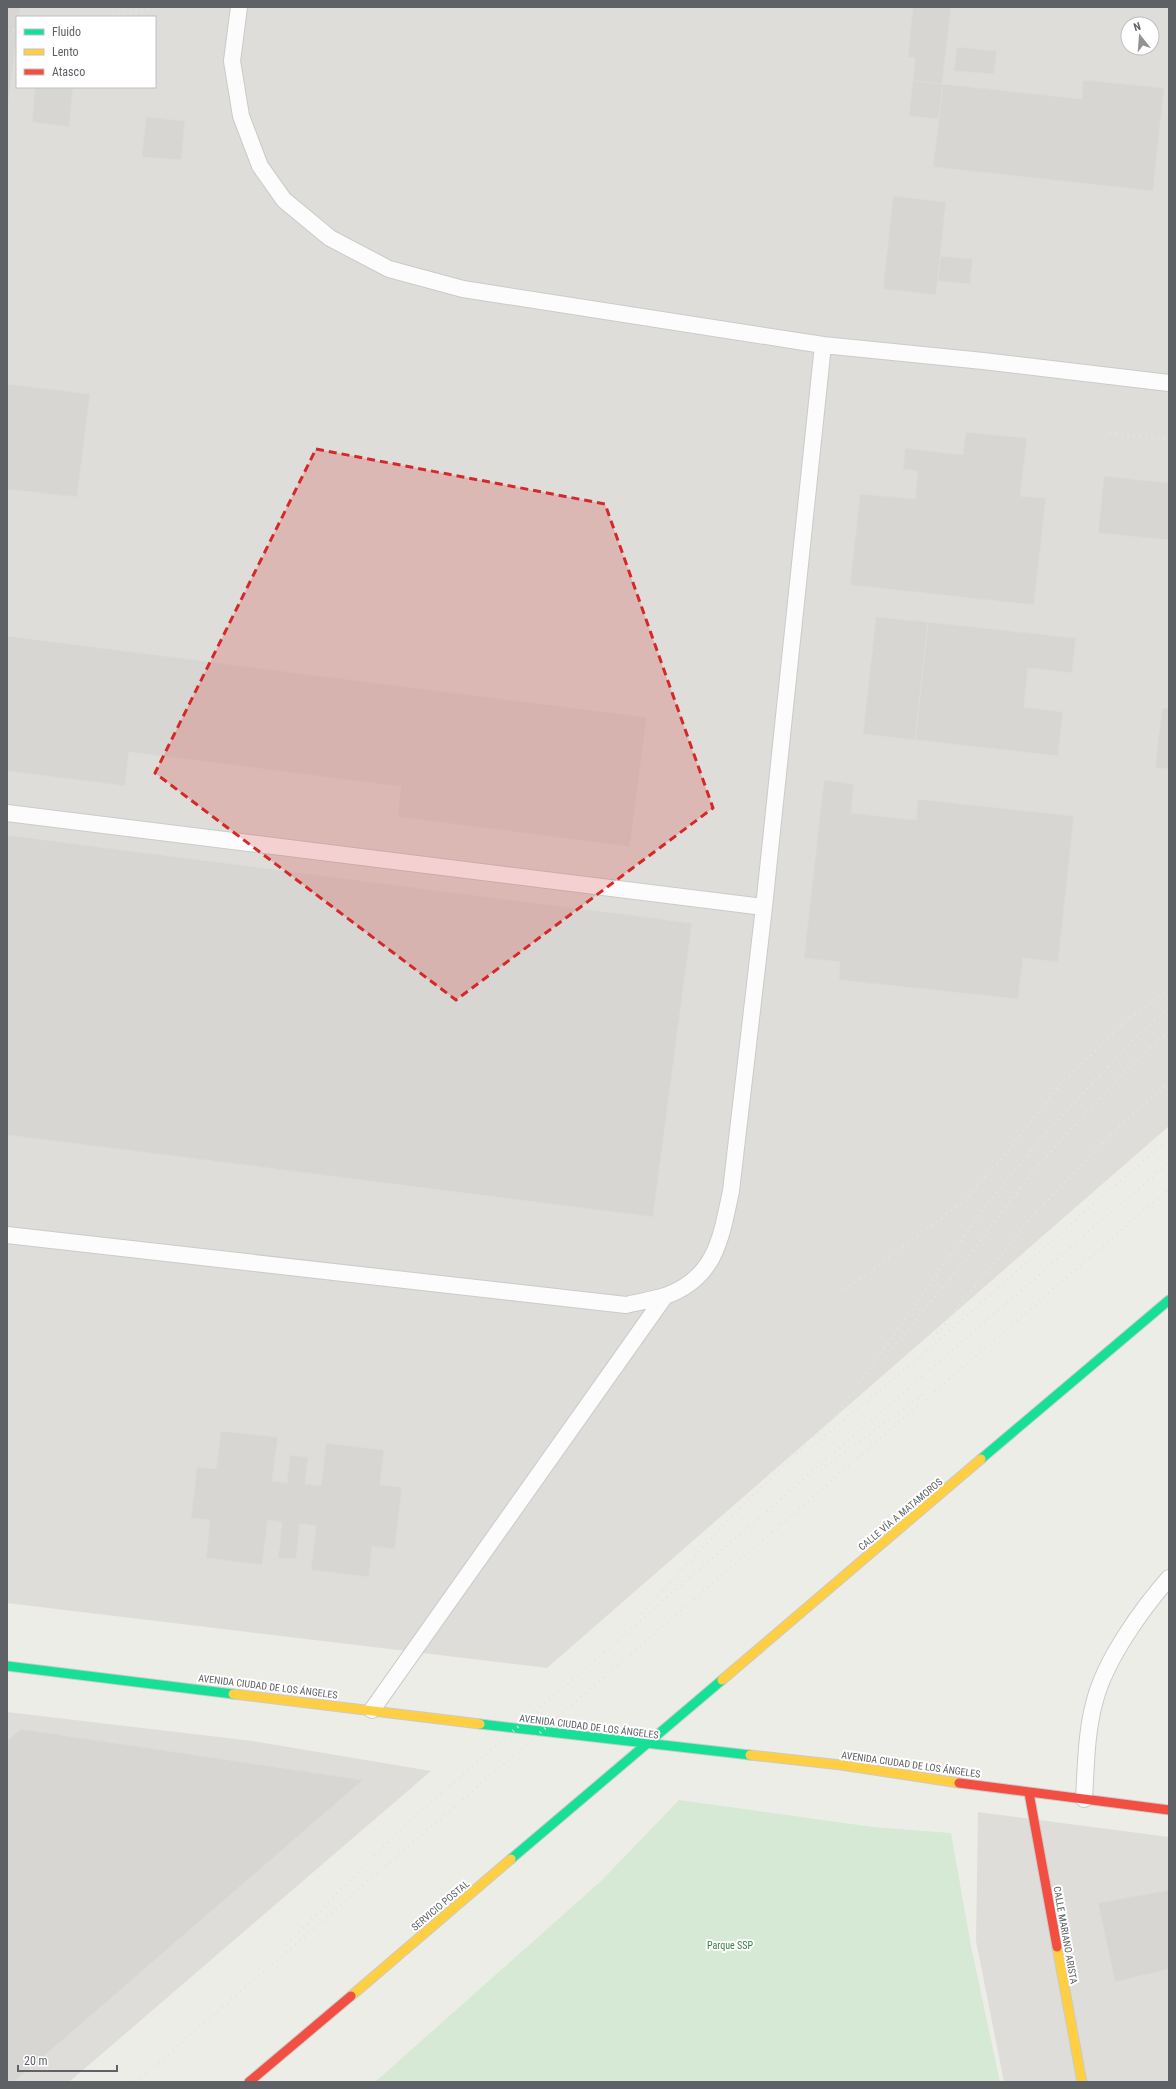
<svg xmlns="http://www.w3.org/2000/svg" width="1176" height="2089" font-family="'Roboto Condensed',sans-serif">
<rect width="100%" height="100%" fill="#edede8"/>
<!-- industrial -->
<path fill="#deddd9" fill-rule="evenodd" d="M7 7H1169V1126L547 1668 7 1603ZM17 17H155V87H17ZM1128 24H1152V48H1128Z
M7 1712 253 1741 431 1771 69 2082H7Z
M978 1812 1169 1837V2082H1004L976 1941Z"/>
<!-- green -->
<path fill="#d6e9d5" d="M679 1800 873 1827 951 1833 971 1946 1000 2082H375L601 1881Z"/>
<!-- building -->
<path fill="#d7d6d3" stroke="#dcdcd8" d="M7 7H20L19 17H17V34L7 113Z
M913 7H951L942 84 913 81 915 58 908 57Z
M957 47 997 51 994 74 954 71Z
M1083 80 1164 88 1153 191 933 167 943 84 1082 99Z
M913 81 943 84 939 119 909 116Z
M35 87H73L69 127 32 122Z
M146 117 185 121 181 160 142 157Z
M893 196 946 202 936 295 883 289Z
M940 256 973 259 970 284 938 281Z
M7 384 90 394 77 497 7 489Z
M966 432 1027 438 1020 496 1046 498 1034 605 850 585 860 494 915 499 918 471 903 469 905 448 963 455Z
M1104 476 1169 483V540L1098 533Z
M876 617 928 622 915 740 863 734Z
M928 622 1076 638 1072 673 1028 668 1024 707 1063 712 1058 756 915 740Z
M7 636 647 717 630 847 397 817 401 787 129 752 125 786 7 771Z
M1162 708H1169V769L1155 768Z
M824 780 854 784 851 813 916 820 918 799 1074 816 1058 962 1023 958 1018 999 839 980 840 962 804 958Z
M7 835 692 923 653 1217 7 1135Z
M221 1431 278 1437 272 1481 287 1483 290 1455 308 1457 305 1484 321 1486 326 1443 384 1450 380 1485 402 1487 395 1549 372 1546 369 1577 311 1570 316 1526 300 1524 296 1559 278 1558 282 1522 268 1520 262 1565 206 1558 210 1520 191 1518 197 1467 216 1469Z
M21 1729 363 1780 14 2082H7V1741Z
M1169 1890V1969L1115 1982 1098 1903Z"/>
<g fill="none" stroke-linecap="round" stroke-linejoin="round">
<defs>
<path id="lane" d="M239 7 232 61 241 116 260 166 284 200 330 238 389 269 463 289 823 345 983 361 1169 383
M7 813 764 907
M7 1235 626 1305C638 1302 652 1300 665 1296 716 1278 721 1238 731 1191L764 907 823 345
M372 1710 665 1296
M1084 1799C1086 1766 1086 1732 1095 1700 1106 1659 1141 1610 1169 1578"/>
<path id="fast" d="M981 1459 1169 1300
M7 1666 233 1694
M480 1724 750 1755
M511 1859 722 1680"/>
<path id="slow" d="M722 1680 981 1459
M233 1694 480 1724
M750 1755 841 1765 959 1783
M1057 1947 1082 2082
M351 1996 511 1859"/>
<path id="jam" d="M959 1783 1169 1810
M1029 1793 1057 1947
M249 2082 351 1996"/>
</defs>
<!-- lane casing -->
<use href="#lane" stroke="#cacbca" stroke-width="18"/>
<!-- fast casing -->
<use href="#fast" stroke="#cacbca" stroke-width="11"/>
<!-- slow casing -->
<use href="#slow" stroke="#cacbca" stroke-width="11"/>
<!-- jam casing -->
<use href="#jam" stroke="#cacbca" stroke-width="11"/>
<!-- lane -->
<use href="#lane" stroke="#fcfcfc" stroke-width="16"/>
<!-- fast -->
<use href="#fast" stroke="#16e098" stroke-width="9"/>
<!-- slow -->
<use href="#slow" stroke="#ffcf43" stroke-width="9"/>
<!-- jam -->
<use href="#jam" stroke="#f24e42" stroke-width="9"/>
<!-- rail -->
<path stroke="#e4e4e3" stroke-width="3" stroke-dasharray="1 5" stroke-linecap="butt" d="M100 17 147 10 154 7
M7 31 17 29
M1110 433 1169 439
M845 1290 963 1202 1003 1157 1059 1086 1128 1019 1169 991
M933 1338 1029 1220 1113 1132 1169 1083
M885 1357 968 1257 1034 1170 1124 1072 1169 1031
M811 1447 917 1359 1169 1138
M821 1470 925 1393
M641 1613 747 1501 836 1416 984 1208 1045 1134 1133 1040 1169 1007
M286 1945 406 1824 1169 1162
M136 2082 1169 1189"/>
</g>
<!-- marked area -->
<path fill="#d62828" fill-opacity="0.2" stroke="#d62828" stroke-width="3" stroke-dasharray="8 5" stroke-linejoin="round" d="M316 449 605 504 713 808 456 1000 155 773Z"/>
<g text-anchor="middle" stroke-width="4" stroke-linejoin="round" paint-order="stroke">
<!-- street labels -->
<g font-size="10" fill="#5e6166" stroke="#fff">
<text transform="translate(900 1514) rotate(-40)" y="4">CALLE VÍA A MATAMOROS</text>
<text transform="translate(268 1686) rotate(7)" y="4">AVENIDA CIUDAD DE LOS ÁNGELES</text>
<text transform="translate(589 1726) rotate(7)" y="4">AVENIDA CIUDAD DE LOS ÁNGELES</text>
<text transform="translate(911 1764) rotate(8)" y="4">AVENIDA CIUDAD DE LOS ÁNGELES</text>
<text transform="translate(440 1905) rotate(-40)" y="4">SERVICIO POSTAL</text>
<text transform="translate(1066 1935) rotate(80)" y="4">CALLE MARIANO ARISTA</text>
</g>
<!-- park labels -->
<g font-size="10" fill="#39823f" stroke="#fff">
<text x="730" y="1949">Parque SSP</text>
</g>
</g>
<!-- border -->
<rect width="1176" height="2089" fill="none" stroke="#5e6166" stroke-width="16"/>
<!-- legend -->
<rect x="16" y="16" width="140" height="72" fill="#ffffff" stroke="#bfc0c2"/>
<rect x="24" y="29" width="20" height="6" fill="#16e098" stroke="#bfc0c2"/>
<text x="52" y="36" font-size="12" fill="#5e6166">Fluido</text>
<rect x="24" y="49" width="20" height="6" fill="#ffcf43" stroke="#bfc0c2"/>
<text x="52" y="56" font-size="12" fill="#5e6166">Lento</text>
<rect x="24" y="69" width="20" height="6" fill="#f24e42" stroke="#bfc0c2"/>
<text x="52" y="76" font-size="12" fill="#5e6166">Atasco</text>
<!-- north arrow -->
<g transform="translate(1140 36) rotate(343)"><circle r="19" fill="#ffffff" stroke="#bfc0c2"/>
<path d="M0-3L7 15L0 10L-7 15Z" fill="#909294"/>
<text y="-6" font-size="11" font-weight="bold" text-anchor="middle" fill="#5e6166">N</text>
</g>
<!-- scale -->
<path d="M18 2065v6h99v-6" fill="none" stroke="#5e6166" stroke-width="2"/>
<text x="24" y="2065" font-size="12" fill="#5e6166" stroke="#ffffff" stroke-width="3" paint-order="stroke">20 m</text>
</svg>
